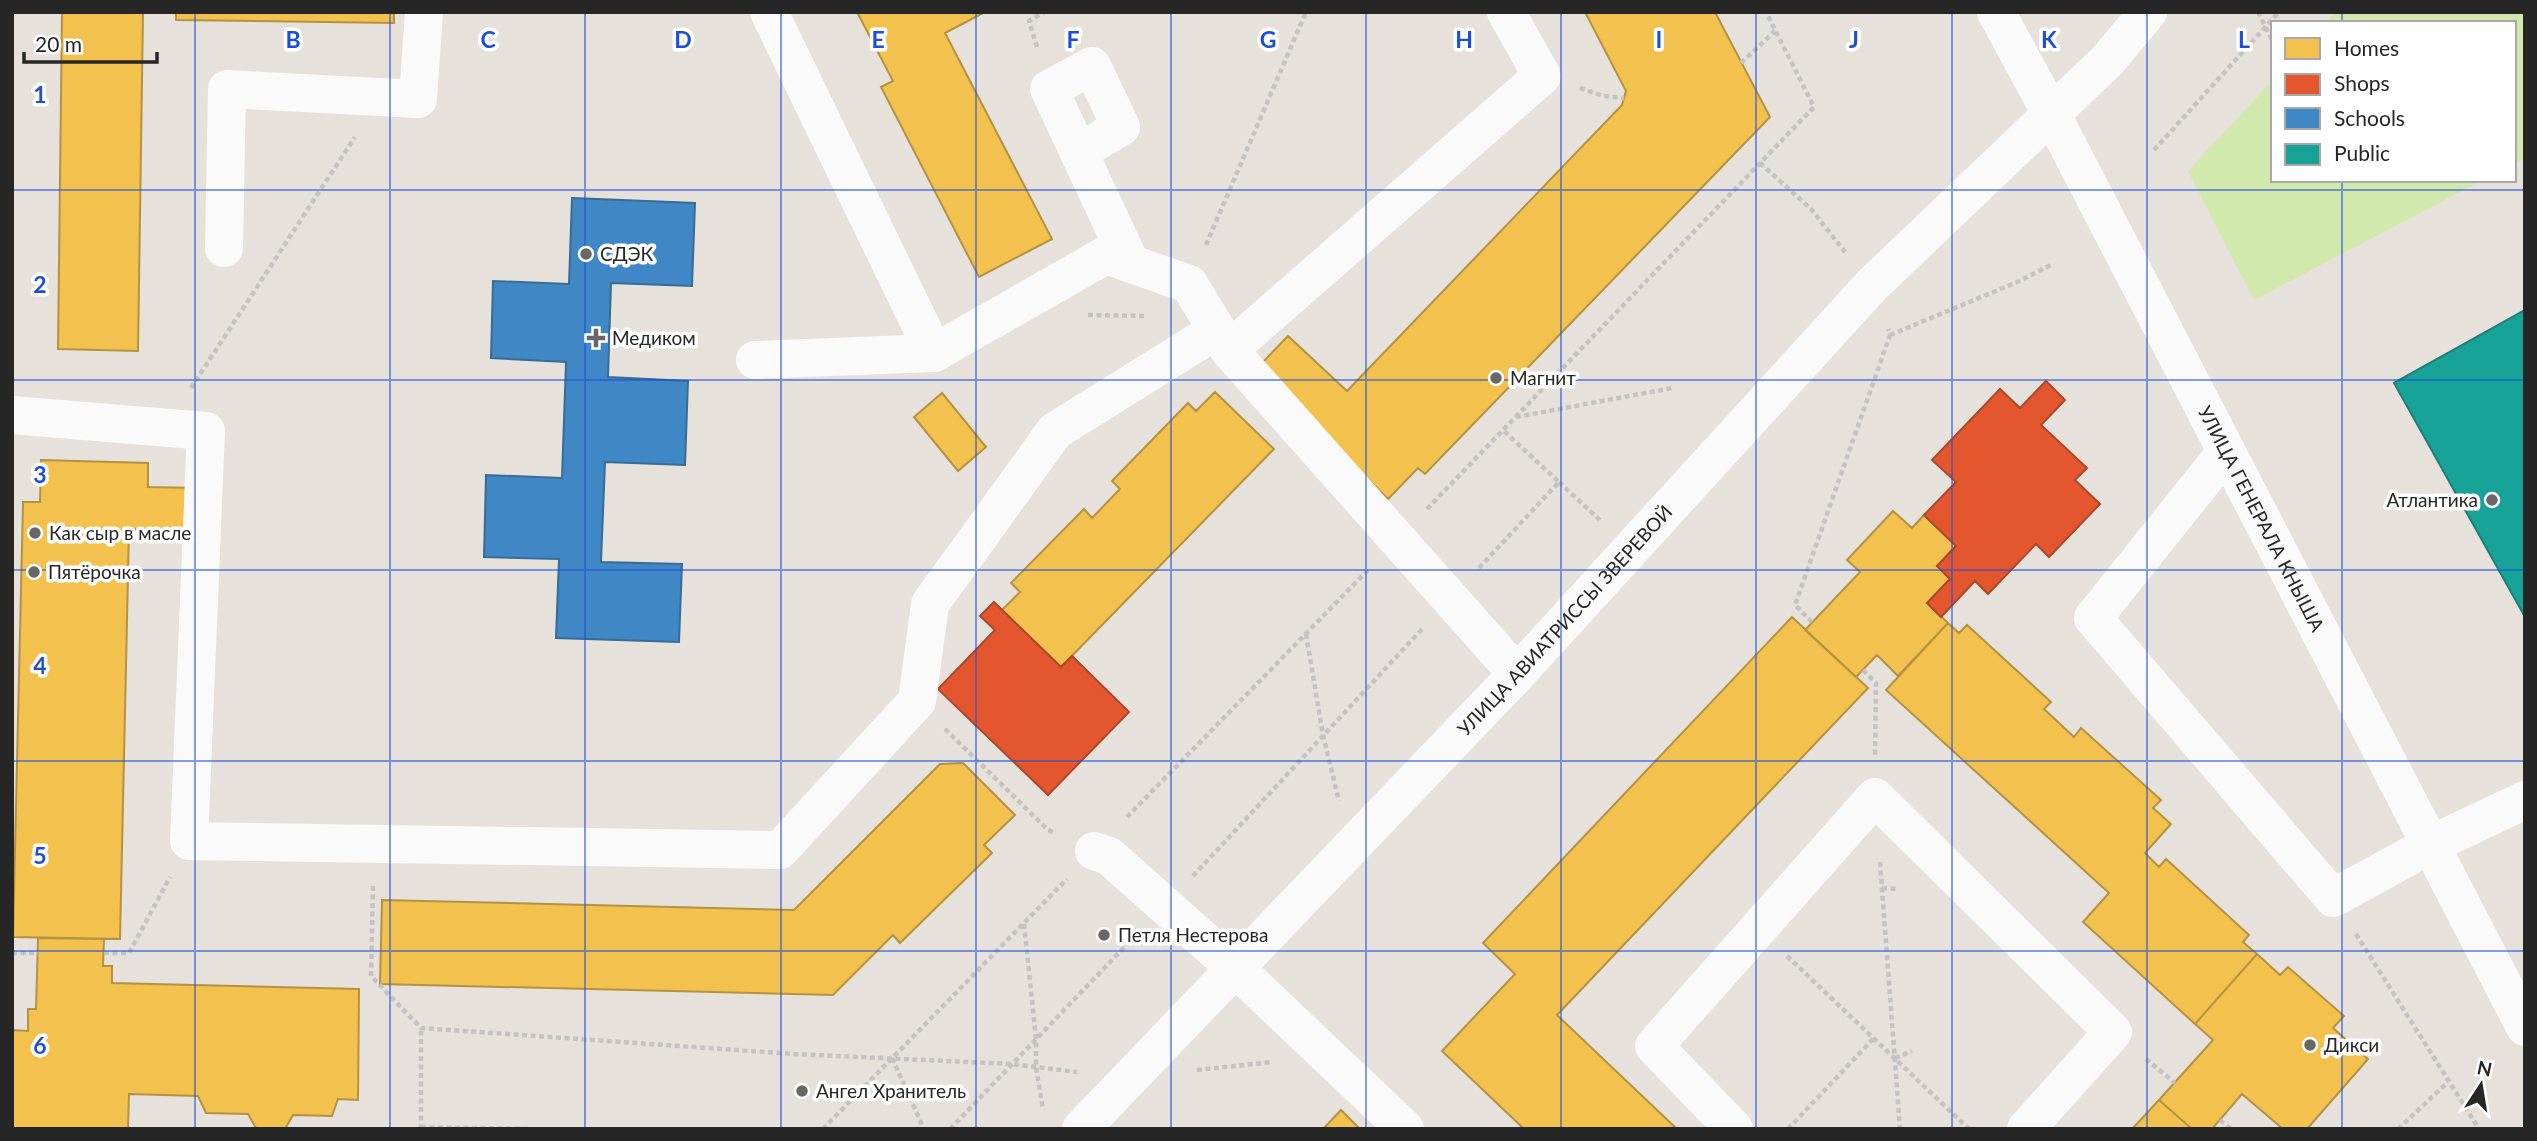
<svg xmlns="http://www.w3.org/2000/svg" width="2537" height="1141" font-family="Lato,sans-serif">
<rect width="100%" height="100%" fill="#e6e1db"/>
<!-- pitch -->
<path fill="#d1e9ad" d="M2336 12H2525V158L2514 164V23H2326Z
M2273 80V180H2483L2254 300 2188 171Z"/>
<!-- homes -->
<path fill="#f2c14e" stroke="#b59242" stroke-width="2" d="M62 12H143L138 351 58 349Z
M176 12H394V23L176 20Z
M857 12H985L945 33 1052 239 979 277 881 87 893 81Z
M1585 12H1715L1770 117 1425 474 1418 468 1388 499 1312 424 1260 365 1288 336 1347 391 1622 105 1626 91Z
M1215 392 1274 449 1061 667 1002 610 1020 592 1011 583 1084 509 1092 518 1120 489 1112 481 1188 403 1196 411Z
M942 393 986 447 958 471 914 417Z
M41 460 148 463V487L197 488 196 531 129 529 120 939 13 937 23 502H40Z
M1893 511 1912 528 1924 515 1956 546 1937 566 1950 579 1927 603 1948 623 1898 676 1877 655 1856 677 1805 630 1860 572 1847 560Z
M1792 617 1868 688 1557 1015 1677 1129H1524L1442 1051 1515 974 1483 943Z
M1948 623 1959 633 1967 625 2051 702 2044 709 2074 737 2081 728 2161 800 2153 808 2171 824 2145 853 2159 867 2166 859 2249 935 2243 942 2257 954 2195 1024 2083 922 2109 893 1886 690Z
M963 763 1015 815 984 845 992 853 900 943 893 935 833 995 380 984 382 900 794 910 940 764Z
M38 938 104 939 103 966H112V983L359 989 358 1100 338 1099 332 1116 293 1115 285 1129 256 1128 248 1114 206 1113 198 1096 129 1094 128 1129H12L13 1030 28 1031V1009H36Z
M2257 954 2280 975 2288 967 2344 1016 2333 1028 2368 1059 2307 1129H2283L2242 1094 2212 1129H2192L2159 1100 2213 1040 2195 1024Z
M2159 1100 2192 1129H2132Z
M1341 1110 1360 1129H1323Z"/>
<!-- shops -->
<path fill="#e4572e" stroke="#ab482c" stroke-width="2" d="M2046 381 2065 400 2041 425 2087 468 2075 480 2100 504 2049 557 2036 544 1988 594 1975 581 1941 617 1927 603 1950 579 1937 566 1956 546 1924 515 1956 482 1932 460 2000 389 2020 408Z
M994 602 1061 667 1072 656 1129 712 1048 795 938 689 995 630 980 616Z"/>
<!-- schools -->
<path fill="#3f88c5" stroke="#386b95" stroke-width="2" d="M572 198 695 203 692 286 611 283 608 377 688 381 685 465 605 462 601 562 682 564 679 642 556 638 559 559 484 557 486 475 562 478 566 362 491 358 493 281 569 284Z"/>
<!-- public -->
<path fill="#17a398" stroke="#1c7e76" stroke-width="2" d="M2525 310V617L2394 383Z"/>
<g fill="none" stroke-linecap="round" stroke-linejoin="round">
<!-- path -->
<path stroke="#c4c3c2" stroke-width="4.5" stroke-dasharray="5 3.5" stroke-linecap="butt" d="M2258 12 2273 42
M1037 47 1029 21 1044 12
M1741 63 1775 31
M1580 88 1603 96 1624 98
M2154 150 2279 12
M1760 163 1811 209 1845 252
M1206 245 1306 12
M1088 315 1146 316
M1890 335 2015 283 2053 264
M191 388 355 137
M1516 417 1672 388
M1559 482 1602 522
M1427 509 1814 107 1766 12
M1479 568 1559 482 1503 430
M1812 622 1795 605 1890 335 1888 329
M1306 634 1323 735 1339 801
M1863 670 1876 683 1875 755
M945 729 1048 830 1055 833
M1127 817 1370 568
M1880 862 1900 1129
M1193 876 1423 628
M373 886 371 976 421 1028 794 1054 1012 1064 1077 1072
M1882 888 1899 889
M1024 924 1036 1039V1067L1043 1110
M2356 934 2479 1129
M12 953H38
M104 953H129L170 877
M1787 956 1969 1129
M892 1058 924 1129
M1895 1058 1912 1051
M2146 1059 2175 1083
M1197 1070 1272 1062
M2220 1120 2231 1129
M421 1127 529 1129
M421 1129V1028
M823 1129 1067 879
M950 1129 1136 935
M1788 1129 1874 1038
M2398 1129 2448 1082"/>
<!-- minor -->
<g stroke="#fbfafa" stroke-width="38">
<path d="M769 12 934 353 1106 255 1189 284 1229 350"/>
<path d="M1506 12 1542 76 1229 350 1517 674"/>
<path id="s1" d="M1996 12 2052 115 2525 1027"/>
<path d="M1079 152 1121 127 1092 66 1049 89 1131 264"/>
<path d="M224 248 227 89 418 99 424 12"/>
<path d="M755 360 934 353"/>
<path d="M12 415 206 431 189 841 780 850 917 701 930 604 1055 431 1217 330"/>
<path d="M2226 452 2093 618 2333 898 2430 845 2525 800"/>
<path d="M1094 851 1109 856 1235 968 1405 1129"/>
<path id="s2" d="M1081 1129 1517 674 1872 285 2107 61 2148 12"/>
<path d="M1734 1129 1654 1046 1875 797 2113 1032 2026 1129"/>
</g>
</g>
<!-- grid -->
<path fill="none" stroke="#1d4ed8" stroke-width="2" stroke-opacity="0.55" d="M195 12V1129M390 12V1129M585 12V1129M781 12V1129M976 12V1129M1171 12V1129M1366 12V1129M1561 12V1129M1756 12V1129M1952 12V1129M2147 12V1129M2342 12V23M2342 180V1129M12 190H2525M12 380H2525M12 570H2525M12 761H2525M12 951H2525"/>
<!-- markers -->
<g fill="#696765" stroke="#fff" stroke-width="2.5">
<circle cx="586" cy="254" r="7"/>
<path d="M592.5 327.5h7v7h7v7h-7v7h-7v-7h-7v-7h7z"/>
<circle cx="1496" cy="378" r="7"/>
<circle cx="2492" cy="500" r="7"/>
<circle cx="35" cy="533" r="7"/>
<circle cx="34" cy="572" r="7"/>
<circle cx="1104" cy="935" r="7"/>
<circle cx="2310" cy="1045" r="7"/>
<circle cx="802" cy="1091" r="7"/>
</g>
<g text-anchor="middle" stroke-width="7" stroke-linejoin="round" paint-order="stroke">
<!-- poi labels -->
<g font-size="19" fill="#262626" stroke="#fff" text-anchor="start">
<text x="600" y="261">СДЭК</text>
<text x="612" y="345">Медиком</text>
<text x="1510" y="385">Магнит</text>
<text x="2478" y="507" text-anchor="end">Атлантика</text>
<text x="49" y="540">Как сыр в масле</text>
<text x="48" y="579">Пятёрочка</text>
<text x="1118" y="942">Петля Нестерова</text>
<text x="2324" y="1052">Дикси</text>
<text x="816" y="1098">Ангел Хранитель</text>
</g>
<!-- street labels -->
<g font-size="19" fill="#262626" stroke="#fff">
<text dy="7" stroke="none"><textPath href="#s1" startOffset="572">УЛИЦА ГЕНЕРАЛА КНЫША</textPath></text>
<text dy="7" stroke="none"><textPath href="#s2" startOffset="702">УЛИЦА АВИАТРИССЫ ЗВЕРЕВОЙ</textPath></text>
</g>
</g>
<g font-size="23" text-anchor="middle" font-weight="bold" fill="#1d4ed8" stroke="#fff" stroke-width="7" stroke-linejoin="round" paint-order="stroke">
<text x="293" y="48">B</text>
<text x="488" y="48">C</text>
<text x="683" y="48">D</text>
<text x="878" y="48">E</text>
<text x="1073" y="48">F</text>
<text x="1268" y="48">G</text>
<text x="1464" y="48">H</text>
<text x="1659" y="48">I</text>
<text x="1854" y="48">J</text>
<text x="2049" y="48">K</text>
<text x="2244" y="48">L</text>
<text x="40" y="103">1</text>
<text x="40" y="293">2</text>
<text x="40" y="483">3</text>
<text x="40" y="674">4</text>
<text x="40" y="864">5</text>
<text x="40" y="1054">6</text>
</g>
<!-- border -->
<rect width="2537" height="1141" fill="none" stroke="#262626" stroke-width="28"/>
<!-- legend -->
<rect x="2271" y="21" width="245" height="161" fill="#ffffff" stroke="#a8a8a8" stroke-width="2"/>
<rect x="2285" y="38" width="35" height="21" fill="#f2c14e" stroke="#a8a8a8" stroke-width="2"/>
<text x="2334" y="56" font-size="21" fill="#262626">Homes</text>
<rect x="2285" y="74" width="35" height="21" fill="#e4572e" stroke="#a8a8a8" stroke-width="2"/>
<text x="2334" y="91" font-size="21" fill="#262626">Shops</text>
<rect x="2285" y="108" width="35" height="21" fill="#3f88c5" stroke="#a8a8a8" stroke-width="2"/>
<text x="2334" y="126" font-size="21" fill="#262626">Schools</text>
<rect x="2285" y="144" width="35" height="21" fill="#17a398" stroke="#a8a8a8" stroke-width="2"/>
<text x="2334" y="161" font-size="21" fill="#262626">Public</text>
<!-- north arrow -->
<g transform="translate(2481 1085) rotate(12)" stroke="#ffffff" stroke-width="5" paint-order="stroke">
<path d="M0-5L12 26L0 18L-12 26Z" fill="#262626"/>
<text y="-10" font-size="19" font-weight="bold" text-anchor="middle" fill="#262626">N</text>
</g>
<!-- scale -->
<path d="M24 52v10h133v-10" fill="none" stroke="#262626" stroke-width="3.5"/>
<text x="35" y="52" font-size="21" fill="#262626" stroke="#ffffff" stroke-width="5" paint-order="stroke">20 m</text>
</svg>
